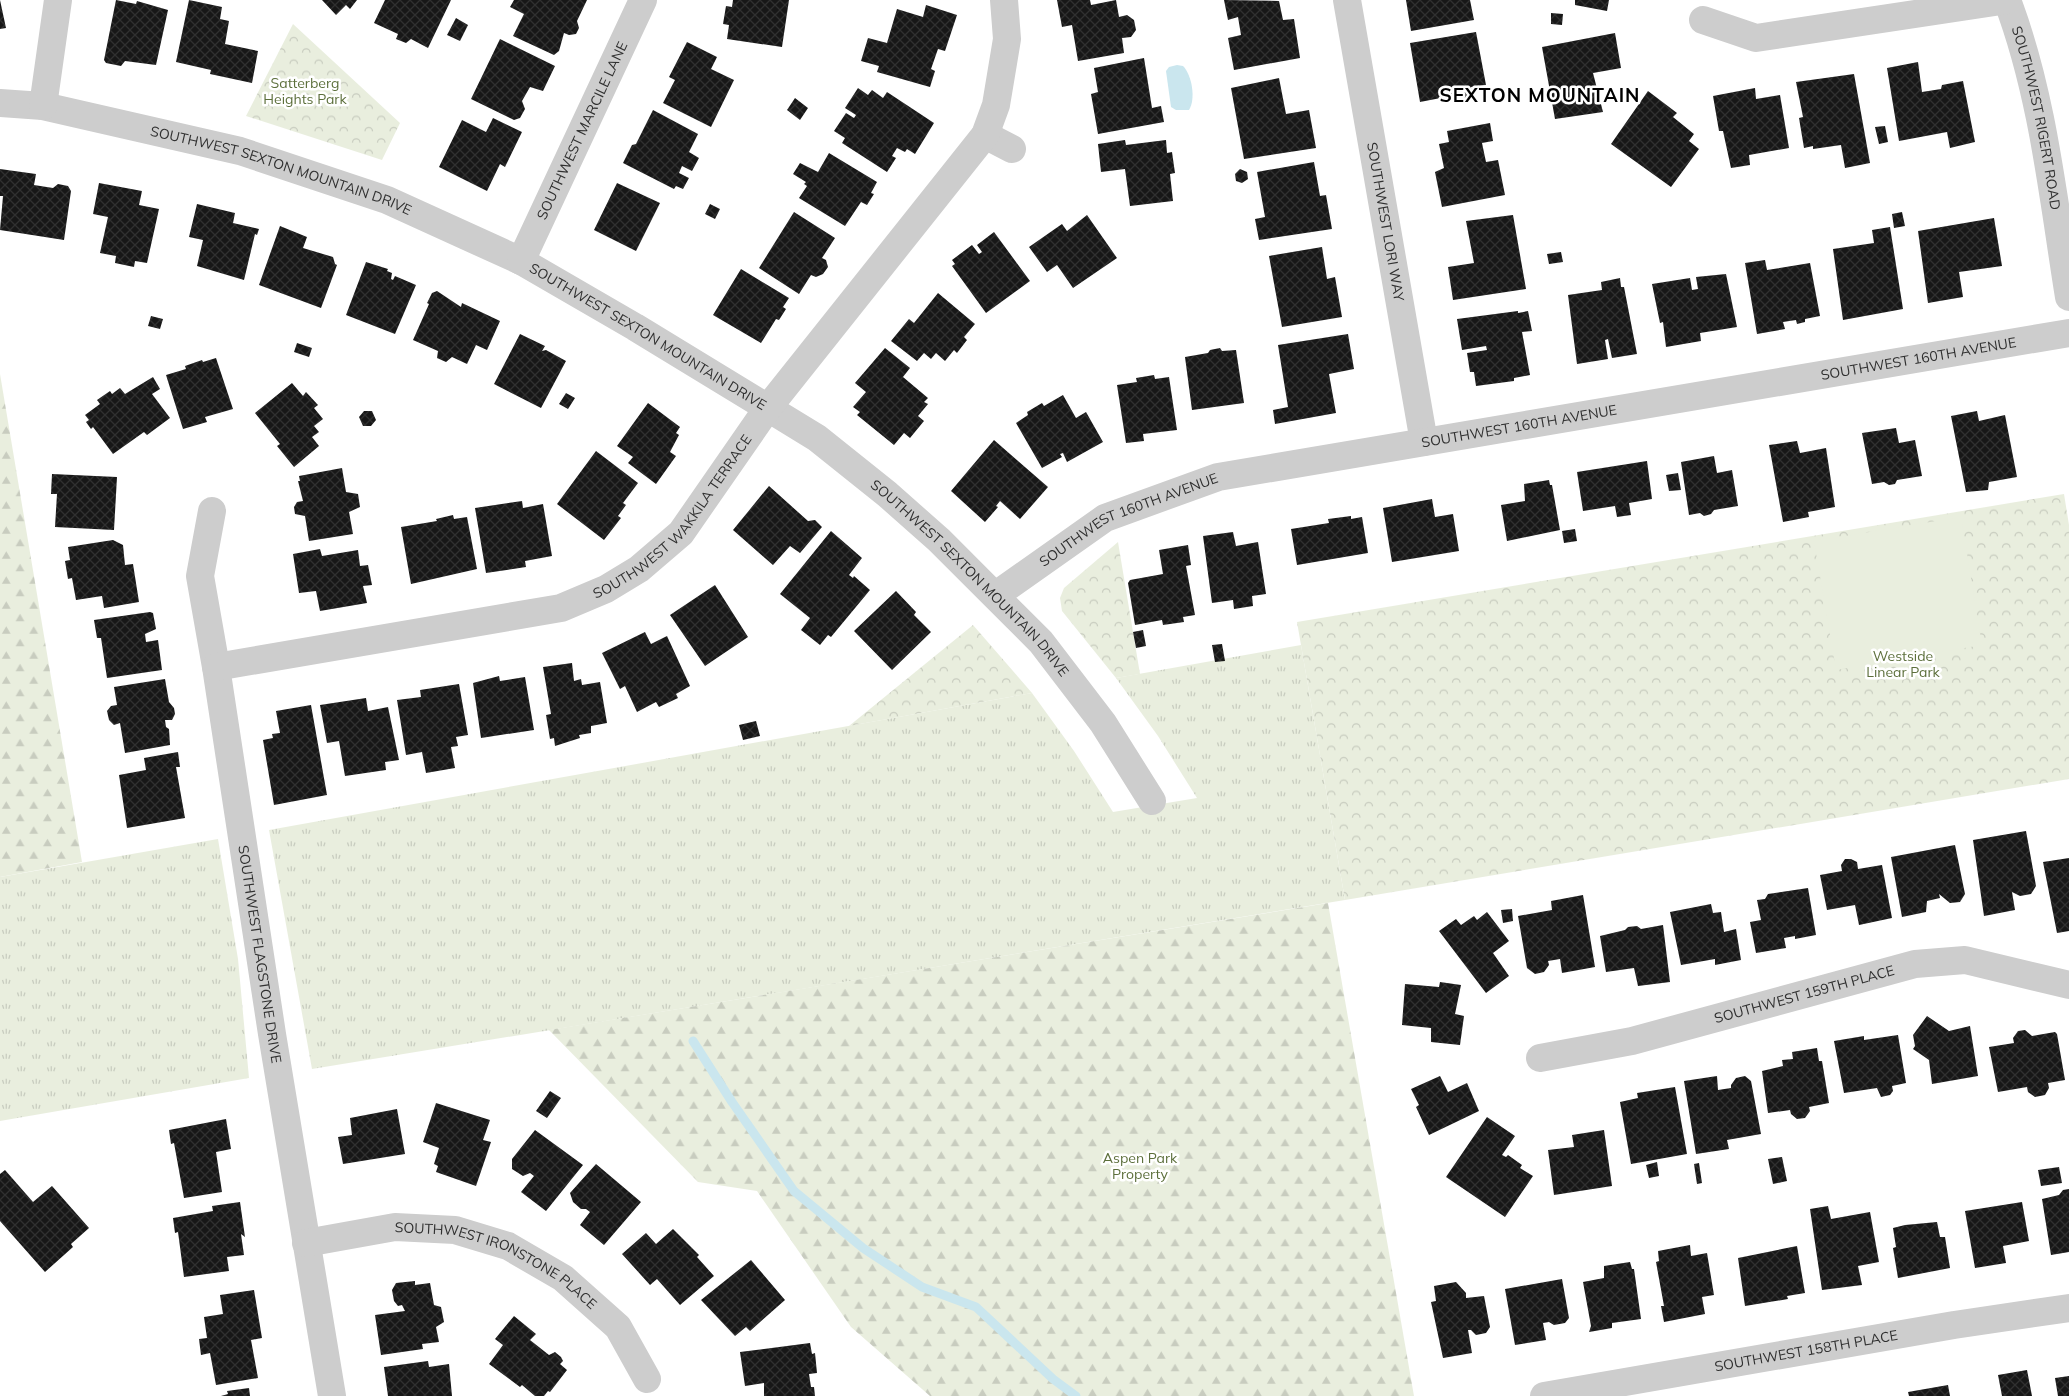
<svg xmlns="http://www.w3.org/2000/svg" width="2069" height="1396" font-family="Mulish,sans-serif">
<defs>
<pattern id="grass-tufts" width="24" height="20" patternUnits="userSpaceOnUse" patternTransform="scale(1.25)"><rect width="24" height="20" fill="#e9eede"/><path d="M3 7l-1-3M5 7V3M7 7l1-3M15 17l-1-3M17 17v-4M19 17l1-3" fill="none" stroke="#c8ccbf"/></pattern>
<pattern id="forest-firs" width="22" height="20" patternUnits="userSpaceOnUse" patternTransform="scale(1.25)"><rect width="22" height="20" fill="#e9eede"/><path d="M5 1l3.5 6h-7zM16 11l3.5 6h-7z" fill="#c8ccbf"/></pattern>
<pattern id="park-crowns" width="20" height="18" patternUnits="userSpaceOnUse" patternTransform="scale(1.25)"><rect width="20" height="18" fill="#e9eede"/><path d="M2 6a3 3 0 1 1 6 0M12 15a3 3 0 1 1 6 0" fill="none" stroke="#c8ccbf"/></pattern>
<pattern id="building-cross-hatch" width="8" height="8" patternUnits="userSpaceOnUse" patternTransform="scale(1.25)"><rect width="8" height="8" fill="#171717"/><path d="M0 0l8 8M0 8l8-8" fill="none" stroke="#303030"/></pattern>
</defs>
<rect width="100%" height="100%" fill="#fff"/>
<!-- grass -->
<path fill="url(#grass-tufts)" d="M1301 645 1345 900 312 1069 269 830 1032 693 1074 751 1113 812 1197 798 1158 736 1116 678Z
M218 839 238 959 249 1078 0 1121V877Z"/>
<!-- forest -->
<path fill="url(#forest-firs)" d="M0 374 82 862 0 877Z
M1328 903 1414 1396H930L851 1327 757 1191 698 1182 549 1030Z"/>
<!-- park -->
<path fill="url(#park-crowns)" d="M293 24 400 123 382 160 246 116Z
M2064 494 2069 525V779L1345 900 1297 622Z
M1118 542 1140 674 1116 678 1062 611 1060 598 1064 588Z
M973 625 1032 693 849 726Z"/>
<!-- pitch -->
<path fill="#e9eede" d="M1961 517 1982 645 1836 670 1814 541Z"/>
<!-- water -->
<path fill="#cae6ee" d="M1177 65 1183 66C1192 75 1196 99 1189 110H1176L1171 107 1166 71 1169 67Z"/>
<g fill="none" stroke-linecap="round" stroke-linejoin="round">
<!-- stream -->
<path stroke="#cae6ee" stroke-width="9" d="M693 1041 732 1102 794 1191 863 1248 922 1287 976 1307 1053 1379 1076 1396"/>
</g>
<!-- building -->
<path fill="url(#building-cross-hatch)" d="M0 0 6 28 0 29Z
M116 0 136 4 137 1 168 10 156 65 125 61 121 66 106 63 104 60Z
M189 0 222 7 220 19 229 21 225 44 258 51 252 83 210 74 211 70 176 62Z
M322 0H357L350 9 346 5 336 15Z
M385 0H451L428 48 411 39 406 43 396 39 398 34 374 23Z
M514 0H587L577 21 579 28 576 34 569 35 564 33 559 51 554 55 513 36 524 14 510 7Z
M733 0H789L782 47 727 39 729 25 723 24 726 6 732 7Z
M1057 0H1090L1091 5 1116 0 1119 17 1127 15 1134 20 1136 30 1131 37 1122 38 1124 53 1078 61 1072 25 1062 27Z
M1224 0 1279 1 1283 20 1294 19 1300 58 1234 70 1228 38 1241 35 1238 17 1228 20Z
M1406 0H1470L1474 20 1411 31Z
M1575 0H1609L1607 11 1575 5Z
M926 5 957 15 945 51 938 49 931 69 935 71 930 87 877 72 879 66 861 61 868 38 887 43 897 9 923 17Z
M1551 13 1563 14 1562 25 1551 24Z
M456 18 468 25 460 41 447 35Z
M1476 32 1486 85 1471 87 1473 98 1452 102 1451 96 1420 102 1410 43Z
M1615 33 1621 68 1593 73 1603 112 1555 119 1542 47Z
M500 39 555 66 543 91 530 87 522 101 525 109 520 118 514 120 471 99Z
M687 42 717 57 711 69 734 80 711 127 663 103 675 80 669 77Z
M1144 58 1152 108 1161 106 1164 122 1098 134 1091 94 1098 92 1094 68Z
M1918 62 1922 92 1941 89 1942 85 1963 81 1975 142 1950 148 1947 132 1899 141 1887 68Z
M1854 74 1870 163 1845 168 1841 145 1813 149V146L1804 148 1799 118 1803 117 1796 82Z
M1279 78 1286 114 1309 110 1316 148 1244 159 1231 88Z
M858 88 868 95 872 90 883 98 887 92 934 123 915 154 907 149 905 152 897 148 892 156 896 158 887 172 842 143 845 138 834 131 846 113 854 118 856 115 845 108Z
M1755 88 1756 99 1780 95 1789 148 1749 155 1750 165 1731 168 1723 131H1719L1713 96Z
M1648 91 1677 113 1673 117 1694 134 1689 141 1699 149 1671 187 1611 144Z
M795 98 808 108 800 120 787 110Z
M653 110 698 134 689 152 699 158 692 171 682 166 679 173 689 178 683 189 676 186 674 189 623 163 632 145 636 144Z
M493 118 522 132 505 167 500 164 487 191 439 167 462 120 486 132Z
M1490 123 1493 141 1482 143 1486 162 1498 160 1505 195 1442 207 1435 172 1444 168 1439 144 1449 142 1447 131Z
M1885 126 1888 142 1879 144 1875 127Z
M1125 140 1126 145 1166 140 1167 153 1172 152 1175 173 1170 174 1173 201 1130 206 1125 169 1101 172 1098 144Z
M829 153 877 182 871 193 874 194 867 205 861 202 845 226 799 198 807 186 804 184 806 182 793 174 800 163 818 172Z
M1314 162 1320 196 1326 195 1332 229 1259 240 1255 219 1265 217 1257 172Z
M0 169 36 174 34 185 53 188 58 184 68 186 71 191 64 240 0 230 3 196H0Z
M1240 169 1247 172 1248 179 1242 183 1236 181 1235 174Z
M99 183 142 191 139 205 159 209 147 263 135 261 134 267 115 263 116 256 100 253 108 217 93 214Z
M617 183 660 203 636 251 594 230Z
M197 204 235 213 233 223 259 229 257 235 255 234 244 280 197 266 203 240 189 237Z
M710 204 720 209 715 219 705 214Z
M794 212 835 238 822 258 826 260 828 267 823 274 816 277 811 275 799 294 759 268Z
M1902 212 1905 226 1894 228 1892 214Z
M1087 215 1117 258 1073 288 1057 265 1047 272 1029 247 1062 224 1067 231Z
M1513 215 1526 289 1453 300 1448 267 1474 263 1466 221Z
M1994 218 2002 266 1959 272 1963 297 1928 303 1918 231Z
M280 226 307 237 303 248 333 257 335 264 337 265 321 308 259 285Z
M1890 227 1903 309 1843 320 1833 249 1874 243 1872 230Z
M994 232 1030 281 986 313 952 266 955 264 952 260 972 245 979 254 982 252 977 245Z
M1322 247 1327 279 1335 277 1342 317 1282 327 1269 256Z
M1561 252 1563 262 1549 264 1547 254Z
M1765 260 1767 270 1810 263 1820 316 1805 319V322L1797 324 1796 320 1783 322 1785 329 1757 334 1745 263Z
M366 262 388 269 387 271 392 273 391 279 393 280 395 276 416 285 395 334 346 315Z
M741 269 789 298 783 307 786 309 779 320 776 319 761 343 713 315Z
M1726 274 1737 327 1700 333 1701 341 1666 347 1663 322 1660 323 1652 284 1690 278 1692 290 1698 289 1696 277Z
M1620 278 1621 287H1624L1637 354 1612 358 1608 339 1605 340 1608 359 1577 364 1568 295 1602 290 1601 282Z
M437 291 461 307 462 303 500 321 487 350 476 345 467 364 452 357 446 362 437 358 438 351 413 340 429 304 427 303 432 293Z
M938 293 975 324 964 337 967 340 957 353 954 350 945 361 936 353 931 359 924 353 917 361 891 341 909 319 914 323Z
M1518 311V313L1528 311 1532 331 1522 332 1530 375 1514 378V381L1476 386 1474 372H1470L1467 353 1487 350 1486 346 1462 350 1457 319Z
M151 316 163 319 160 329 148 326Z
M520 334 545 346 542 351 546 350 566 361 541 408 494 384Z
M1348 334 1354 369 1329 374 1336 413 1275 424 1273 410 1288 407 1278 345Z
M297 343 312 348 309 357 294 352Z
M885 348 910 368 903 377 928 398 924 402 928 404 918 416 924 421 910 438 904 433 894 445 857 415 860 412 853 407 866 392 855 383Z
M1220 348 1222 351 1236 350 1244 403 1192 410 1185 357 1208 353 1210 350Z
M216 358 233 409 205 417 207 422 183 429 166 375 186 369 185 366 202 360 203 362Z
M1154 375 1155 379 1169 377 1177 430 1143 434 1144 441 1126 443 1117 385 1137 382 1136 378Z
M153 377 160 389 152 394 170 418 147 435 144 432 113 454 93 427 91 429 86 422 89 420 85 415 100 404 97 400 110 391 112 394 120 388 125 394Z
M292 383 303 396 306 392 318 405 314 408 323 419 314 426 319 432 312 437 319 446 294 467 277 446 280 444 255 413Z
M566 393 575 398 568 409 559 404Z
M1063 395 1076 418 1086 412 1103 442 1067 462 1063 453 1060 454 1062 457 1042 468 1016 423 1028 415 1027 412 1042 403 1044 406Z
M648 403 680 427 676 433 679 435 670 452 676 456 656 484 628 463 633 457 617 446Z
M364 411H372L376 420 371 426H363L359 417Z
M1977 411 1979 421 2005 415 2017 477 1989 482 1988 490 1966 492 1951 416Z
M1896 428 1899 443 1915 440 1922 476 1897 480 1895 484 1889 485 1884 482 1872 484 1862 433Z
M994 440 1048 487 1020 519 1000 501 996 506 998 507 985 522 951 491Z
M1797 441 1800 453 1826 448 1835 507 1808 512 1809 517 1783 522 1769 445Z
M596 451 638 483 623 503 626 505 618 516 621 518 604 540 557 504Z
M1714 456 1717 473 1732 470 1738 506 1714 510 1711 514 1704 516 1700 513 1689 515 1681 462Z
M1647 461 1652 499 1629 503 1631 515 1617 517 1615 506 1583 511 1577 472Z
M342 468 346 492 358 494 360 507 349 512 353 534 309 541 305 516 295 514 294 507 297 502 303 501 298 481H300L299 476Z
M1678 473 1681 490 1669 491 1666 475Z
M52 474 117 477 114 530 55 527 57 494H51Z
M1549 480 1550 485H1552L1560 530 1507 541 1501 505 1525 501 1524 484Z
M769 486 808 521 815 520 822 527 800 553 790 546 773 565 733 530Z
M1432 499 1435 517 1453 514 1459 551 1392 562 1383 508Z
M522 501 523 508 543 504 552 556 525 561 526 567 486 573 475 508Z
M453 515 454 519 467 517 477 569 411 584 401 527 437 521 436 519Z
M1351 516V519L1362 517 1368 553 1297 565 1291 529 1329 523 1328 519Z
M1575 529 1577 541 1564 543 1562 531Z
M831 531 862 558 849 575 853 578 854 576 870 590 831 637 828 635 820 645 801 630 810 618 780 594Z
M1233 532 1236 546 1258 542 1266 594 1252 596 1253 606 1234 609 1233 600 1212 603 1203 536Z
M113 540 123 545 125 565 133 564 139 602 104 608 102 596 76 600 72 578 68 579 65 561 70 560 68 547Z
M1188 545 1191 565 1186 566 1195 615 1183 617 1184 622 1163 625 1162 620 1135 625 1128 583 1130 580 1163 574 1159 550Z
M320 549 322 556 358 550 360 566 368 565 372 585 363 586 367 603 320 611 316 591 299 593 293 554Z
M715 585 748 637 705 666 670 615Z
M896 591 916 612 914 615 931 632 892 670 854 631Z
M150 612 153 613 156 629 145 634 146 642 158 640 162 670 107 678 101 638H97L94 620Z
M1143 630 1146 646 1136 648 1133 632Z
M645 632 651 644 667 636 690 686 676 694 678 698 659 707 656 702 637 712 625 686 620 689 602 653Z
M1222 644 1225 661 1215 662 1212 645Z
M572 663 574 681 581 679 582 685 600 682 607 723 591 726V733L579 735 580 738 555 746 554 738 550 739 546 715 551 714 543 667Z
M499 676 500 681 525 677 534 730 481 738 473 683Z
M165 679 169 702 174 708 175 714 172 720H165L166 727 169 729 170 745 125 753 120 723 114 725 109 720 107 711 111 706 117 705 114 687Z
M459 684 468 735 456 737 458 746 451 747 455 768 426 773 422 752 406 755 397 700 421 697 420 690Z
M366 698 368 711 388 707 399 760 385 762 386 770 345 776 339 741 327 743 320 705Z
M311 705 327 795 274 805 263 740 273 738 272 734 280 733 276 711Z
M756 721 760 736 743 740 739 725Z
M178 752 180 767H176L185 818 127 828 119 775 146 770 144 758Z
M2026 831 2036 886 2031 894 2020 896 2012 892 2015 910 1984 916 1973 840Z
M1955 845 1965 894 1960 902 1950 903 1939 894 1940 898 1927 901 1926 912 1902 917 1891 857Z
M2069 858V931L2057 933 2043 862Z
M1845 859H1851L1857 862 1858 869 1882 865 1892 918 1859 925 1855 905 1827 910 1820 875 1842 871 1841 865Z
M1808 888 1816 935 1795 939V936L1784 938 1786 948 1756 953 1750 922 1761 920 1757 900 1765 899 1768 894Z
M1583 895 1595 967 1562 973 1560 959 1548 961 1549 965 1544 972 1535 974 1527 968 1518 916 1552 910 1551 901Z
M1711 904 1713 913 1721 912 1724 932 1736 929 1741 960 1715 965V959L1681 965 1670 912Z
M1512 909 1513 921 1503 923 1501 910Z
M1487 912 1509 941 1493 953 1509 976 1486 993 1439 931 1456 919 1461 925 1474 916 1477 920Z
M1663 925 1670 982 1638 986 1634 968 1606 972 1600 936 1625 930 1628 927 1637 926 1641 929Z
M1440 982 1461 985 1455 1014 1464 1016 1460 1045 1431 1042V1028L1402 1025 1405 984 1439 987Z
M1927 1016 1949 1031 1970 1026 1978 1076 1932 1084 1929 1060 1913 1049 1915 1046 1913 1035Z
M2025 1030 2032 1036 2055 1032 2057 1034 2065 1080 2048 1083 2049 1088 2045 1095 2035 1097 2028 1092 2027 1087 1998 1092 1989 1047 2014 1043 2013 1038 2018 1031Z
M1898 1035 1906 1083 1892 1086 1893 1091 1890 1095 1881 1097 1877 1088 1844 1093 1834 1041 1864 1036V1040Z
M1817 1048 1819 1061H1822L1829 1103 1809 1107 1810 1111 1805 1118 1797 1119 1791 1114 1790 1110 1768 1113 1762 1071 1783 1066 1782 1060 1793 1059 1792 1052Z
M1440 1076 1448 1092 1467 1083 1479 1111 1429 1135 1416 1107 1419 1105 1411 1089Z
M1717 1076 1718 1090 1731 1088V1085L1736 1078 1745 1076 1751 1081 1761 1134 1727 1140 1729 1149 1696 1154 1684 1081Z
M1675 1087 1687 1154 1631 1164 1620 1102 1638 1098 1637 1093Z
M550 1091 561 1098 547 1118 536 1111Z
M436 1103 490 1120 483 1140 491 1142 476 1186 436 1172 438 1166 434 1164 439 1148 423 1142Z
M397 1109 405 1154 343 1164 338 1137 352 1135 350 1118Z
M1487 1117 1515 1136 1502 1155 1506 1157 1508 1155 1522 1165 1520 1168 1533 1176 1505 1217 1446 1177Z
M226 1119 231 1149 216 1152 222 1192 184 1198 174 1143 171 1144 169 1130Z
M535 1130 583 1165 546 1211 521 1192 534 1176 530 1173 523 1176 512 1169V1159Z
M1604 1130 1612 1186 1554 1195 1548 1150 1574 1147 1572 1135Z
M1782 1157 1787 1181 1773 1184 1768 1159Z
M1657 1162 1659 1176 1649 1178 1646 1165Z
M1699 1163 1702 1183 1697 1184 1694 1164Z
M596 1164 641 1202 604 1245 580 1225 590 1212 586 1209H581L573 1202 570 1193Z
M2059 1167 2062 1183 2041 1186 2038 1170Z
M5 1170 33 1202 52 1186 89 1228 71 1244 73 1247 45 1272 0 1221V1174Z
M2069 1189V1252L2051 1255 2042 1199 2059 1195 2063 1190Z
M240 1202 245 1237 241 1234 244 1255 227 1257 229 1271 184 1277 178 1232 175 1233 173 1218 213 1211 212 1206Z
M2022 1202 2029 1241 2003 1246 2006 1263 1975 1268 1965 1211Z
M1828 1206 1831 1219 1870 1212 1879 1262 1858 1266 1862 1285 1822 1290 1810 1209Z
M1937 1222 1940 1237H1945L1950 1268 1898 1278 1893 1248 1896 1247 1893 1228 1905 1225Z
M673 1229 699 1255 697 1257 714 1276 680 1305 657 1279 650 1285 622 1254 646 1233 656 1244Z
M1690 1245 1691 1256 1707 1253 1714 1295 1702 1297 1705 1314 1664 1322 1661 1306H1664L1656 1262 1659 1261 1658 1251Z
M1797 1246 1805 1293 1787 1296 1788 1299 1745 1306 1738 1258Z
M751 1260 785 1300 750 1331 746 1327 735 1336 701 1300Z
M1630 1262 1632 1269H1634L1641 1319 1612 1323V1328L1589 1332 1591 1326 1583 1282 1604 1278V1266Z
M1562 1279 1569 1318 1565 1323 1554 1325 1549 1322 1543 1323 1546 1340 1515 1345 1505 1289Z
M415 1281V1285L430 1283 434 1305 441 1307 444 1322 436 1327 439 1342 422 1344 423 1349 381 1355 375 1315 405 1311 402 1305 398 1306 394 1301 392 1290 396 1283Z
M1456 1282 1466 1293V1298L1484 1296 1490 1327 1486 1333 1476 1335 1471 1330H1468L1472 1353 1443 1358 1431 1302 1436 1301 1434 1286Z
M254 1290 262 1338 251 1340 258 1378 216 1385 210 1353 201 1355 199 1339 207 1338 204 1317 223 1314 220 1295Z
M514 1316 536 1334 530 1340 549 1355 555 1352 561 1357 563 1361 560 1364 567 1370 550 1392 548 1391 544 1396H535L522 1385 520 1387 489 1364 503 1345 495 1339Z
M810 1343 812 1354 815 1353 817 1373 809 1374 811 1387H814L815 1396H764V1383L745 1386 740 1352Z
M428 1361 429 1367 449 1364 452 1396H388L384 1367Z
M2027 1370 2032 1396H2002L1998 1375Z
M2069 1376V1396H2058L2055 1378Z
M1948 1385 1950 1396H1909L1908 1392Z
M249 1388 250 1396H221L228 1394 227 1391Z"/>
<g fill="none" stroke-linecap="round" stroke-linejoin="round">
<!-- street -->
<g stroke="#cdcdcd" stroke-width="28">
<path id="s1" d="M1347 0 1424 442"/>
<path id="s2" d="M2007 0C2043 95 2053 198 2069 297"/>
<path d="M1703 20 1756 38 2008 0"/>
<path id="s3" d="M0 103 43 106 240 151 387 200 521 261 635 327 817 438 887 494 939 540 1041 642 1103 723 1152 801"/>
<path d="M43 106 58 0"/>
<path d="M985 135 1012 149"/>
<path id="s4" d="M521 261 643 0"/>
<path id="s5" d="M212 511 200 576 216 667 272 1034 332 1396"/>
<path id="s6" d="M996 595 1105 518 1218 477 2069 333"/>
<path id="s7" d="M216 667 561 608 606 589 639 569 681 533 767 409 985 135 996 105 1007 39 1004 0"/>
<path id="s8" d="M1540 1058 1632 1041 1915 964 1965 960 2069 985"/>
<path id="s9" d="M306 1243 395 1227 455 1230 508 1246 563 1278 618 1327 647 1379"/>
<path id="s10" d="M1544 1396 1954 1325 2069 1308"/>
</g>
</g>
<g text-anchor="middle" stroke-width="5" stroke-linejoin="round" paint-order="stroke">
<!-- park labels -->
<g font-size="14" fill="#5c6f3b" stroke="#fff">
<text x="305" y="88">Satterberg<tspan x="305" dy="16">Heights Park</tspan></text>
<text x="1903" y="661">Westside<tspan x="1903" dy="16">Linear Park</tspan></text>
<text x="1140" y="1163">Aspen Park<tspan x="1140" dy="16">Property</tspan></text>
</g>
<!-- street labels -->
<g font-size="14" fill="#303030" stroke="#fff">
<text dy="5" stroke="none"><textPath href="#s2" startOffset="122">SOUTHWEST RIGERT ROAD</textPath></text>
<text dy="5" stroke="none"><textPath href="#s4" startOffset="144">SOUTHWEST MARCILE LANE</textPath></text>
<text dy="5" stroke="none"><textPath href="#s3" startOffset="290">SOUTHWEST SEXTON MOUNTAIN DRIVE</textPath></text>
<text dy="5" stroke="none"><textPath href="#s1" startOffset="225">SOUTHWEST LORI WAY</textPath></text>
<text dy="5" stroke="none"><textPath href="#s3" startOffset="695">SOUTHWEST SEXTON MOUNTAIN DRIVE</textPath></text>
<text dy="5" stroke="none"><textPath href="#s6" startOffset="964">SOUTHWEST 160TH AVENUE</textPath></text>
<text dy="5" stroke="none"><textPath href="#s6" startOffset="559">SOUTHWEST 160TH AVENUE</textPath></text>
<text dy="5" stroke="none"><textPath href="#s7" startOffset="498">SOUTHWEST WAKKILA TERRACE</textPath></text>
<text dy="5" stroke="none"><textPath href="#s6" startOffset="154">SOUTHWEST 160TH AVENUE</textPath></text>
<text dy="5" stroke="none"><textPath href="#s3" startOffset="1100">SOUTHWEST SEXTON MOUNTAIN DRIVE</textPath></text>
<text dy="5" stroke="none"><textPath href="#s5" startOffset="449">SOUTHWEST FLAGSTONE DRIVE</textPath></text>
<text dy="5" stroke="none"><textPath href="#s8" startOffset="272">SOUTHWEST 159TH PLACE</textPath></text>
<text dy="5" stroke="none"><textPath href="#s9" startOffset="201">SOUTHWEST IRONSTONE PLACE</textPath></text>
<text dy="5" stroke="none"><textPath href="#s10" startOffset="266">SOUTHWEST 158TH PLACE</textPath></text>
</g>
<!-- district labels -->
<g font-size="19" font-weight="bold" letter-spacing="1" fill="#000" stroke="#fff">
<text x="1540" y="102">SEXTON MOUNTAIN</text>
</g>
</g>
</svg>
